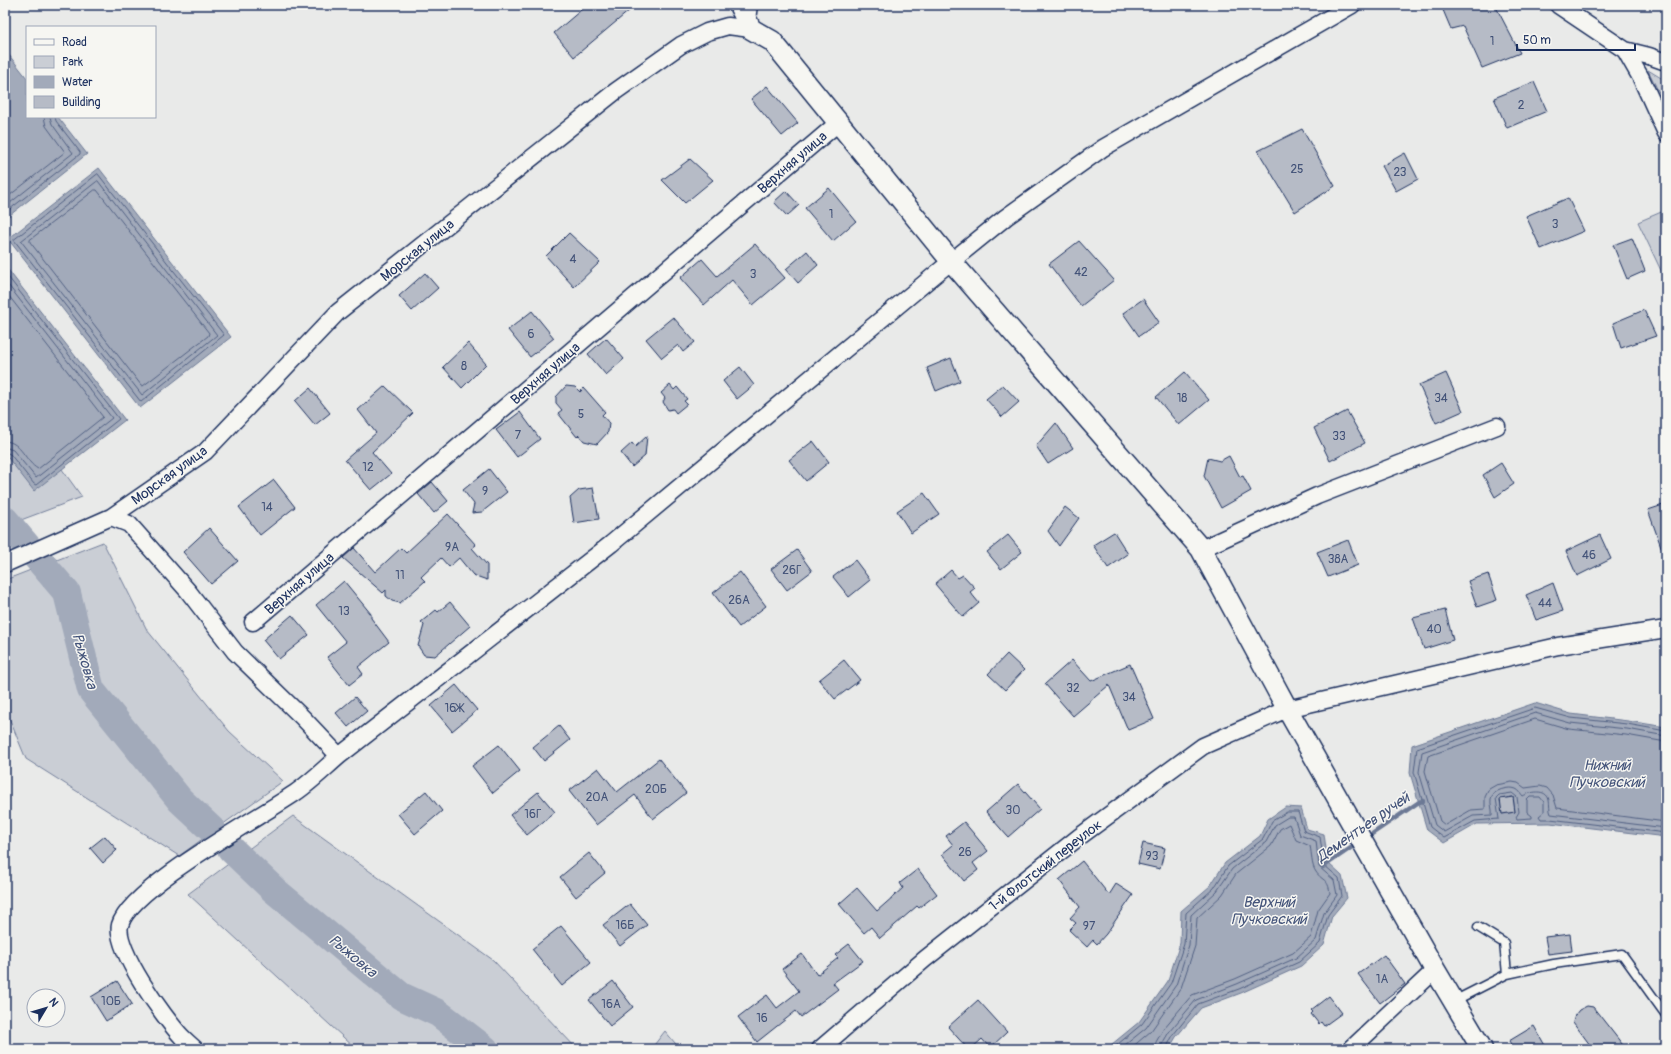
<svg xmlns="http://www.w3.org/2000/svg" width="1671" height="1054" font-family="Pangolin,sans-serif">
<rect width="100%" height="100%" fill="#e9eae9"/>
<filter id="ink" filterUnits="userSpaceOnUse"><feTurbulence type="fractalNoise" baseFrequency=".025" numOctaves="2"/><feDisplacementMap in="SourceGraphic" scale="8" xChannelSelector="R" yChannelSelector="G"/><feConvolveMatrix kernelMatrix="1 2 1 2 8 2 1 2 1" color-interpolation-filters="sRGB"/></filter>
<g filter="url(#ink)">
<!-- green -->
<path fill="#caced5" stroke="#727e9a" d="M1648 70 1666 81V107Z
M1666 210V281L1638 222Z
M5 390 82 497 5 526Z
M103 542 147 630 229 731 283 781 179 856 26 759 5 708V580Z
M293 816 493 960 577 1049H356L188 894Z
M665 1031 680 1049H651Z"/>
<!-- water -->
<path fill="#a2aaba" stroke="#6c7995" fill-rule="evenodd" d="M5 50 27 78V117H58L87 154 5 219Z
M99 168 231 337 140 408 8 239Z
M5 266 125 420 34 491 5 454Z
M1535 703 1571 714 1628 721 1666 727V837L1550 823 1477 824 1444 843 1427 830 1410 773 1412 745ZM1513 797 1515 812 1502 814 1500 799Z
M1286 807 1301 808 1307 829 1324 834 1328 863 1342 876 1347 898 1332 916 1324 945 1301 966 1241 993 1201 1008 1176 1037 1169 1049H1106L1139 1022 1168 981 1180 943 1181 911 1210 886 1225 863 1260 836 1268 819Z"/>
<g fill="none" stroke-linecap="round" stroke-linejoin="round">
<!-- shore -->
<path stroke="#516083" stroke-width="1" d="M98 174 224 335 141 402 14 240Z
M98 181 217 335 142 395 21 241 96 182Z
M95 190H97L209 333 208 336 143 386 141 385 30 242V240Z
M5 199 65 152 46 126 44 117
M5 207 73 153 52 124 50 117
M5 213 80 154V152L56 121 55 117
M5 273 119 419 36 485 34 484 10 454 5 452
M5 281 112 418 36 478 13 450 5 447
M5 291 103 417 38 469C25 462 22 442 5 441
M1666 731 1627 724 1571 718 1535 708 1417 748 1414 772 1430 827 1444 838 1475 821 1499 819 1496 798 1499 795 1512 793 1517 797 1519 812 1516 817 1517 819 1532 818V816L1527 812V800L1530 797H1540L1544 802V812L1539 816 1541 819H1550L1666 833
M1666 736 1627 729 1570 723 1535 713 1422 752 1419 772 1435 825 1444 832 1473 816 1492 815C1493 810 1490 804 1491 799 1492 790 1509 786 1516 789 1519 790 1521 794 1523 796 1530 792 1546 788 1549 800 1550 805 1549 810 1551 814L1666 828
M1666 742 1626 735 1569 729 1535 719 1428 756 1425 771 1440 821 1445 825 1471 810 1485 809V797L1489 789 1496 785 1512 782 1518 783 1525 788 1540 786 1547 788 1553 795 1557 808 1666 822
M1112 1049 1142 1024 1171 983 1184 944 1186 913 1214 888 1228 866 1263 839 1272 821 1287 812H1298L1304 831 1320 837 1324 865 1339 878 1342 896 1328 915 1320 943 1299 962 1239 989 1198 1004 1173 1035 1166 1049
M1120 1049 1146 1028 1176 985 1189 945 1191 915 1217 891 1232 869 1266 842 1275 825 1288 817H1294L1300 835 1316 841 1319 867 1334 880 1337 895 1324 913 1316 940 1296 958 1237 984 1196 1000 1169 1032 1162 1044 1161 1049
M1130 1049 1151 1031 1181 988 1195 946 1197 918 1222 895 1236 874 1271 846 1280 829 1289 824 1296 840 1310 846C1312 854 1311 865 1316 872 1323 882 1328 878 1330 893L1318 910 1311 937 1293 953 1235 979 1192 995 1164 1028 1156 1042 1155 1049"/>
<!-- stream -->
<path stroke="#6c7995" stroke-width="4.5" d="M1366 838 1419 802 1423 801
M1323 867 1358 843"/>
<!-- river -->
<path stroke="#a2aaba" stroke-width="28" d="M5 520 67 593 91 690 180 800 212 830
M231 849 274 890 401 996 438 1013 485 1049"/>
</g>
<!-- building -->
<path fill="#b6bbc6" stroke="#1b2f5e" d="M587 5H636L574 57 554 33Z
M1456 5H1495L1520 53 1482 68 1463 26 1451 29 1443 10Z
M1534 82 1547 111 1507 128 1494 98Z
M767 86 798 123 782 136 751 99Z
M1302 129 1335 186 1295 212 1258 151Z
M1405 153 1418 179 1396 191 1382 166Z
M690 159 713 180 685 203 662 180Z
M829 188 856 221 833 241 805 208Z
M786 191 799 205 787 216 774 202Z
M1568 198 1584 231 1541 249 1526 216Z
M569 233 600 262 574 287 546 256Z
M1632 238 1645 271 1627 279 1613 245Z
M1079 241 1114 280 1081 306 1049 264Z
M755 244 785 278 753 305 732 280 704 305 680 278 702 259 717 276Z
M807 251 818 265 798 283 786 269Z
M425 273 438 288 412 311 399 296Z
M1143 299 1159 322 1139 336 1123 313Z
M1644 310 1656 336 1621 348 1613 323Z
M532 311 554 338 530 357 508 330Z
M673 317 695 342 683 352 678 345 662 358 646 339Z
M606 338 624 359 606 375 588 354Z
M468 343 486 364 462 388 443 367Z
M951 358 960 381 936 391 927 368Z
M740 367 754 385 737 399 723 381Z
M1185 372 1209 400 1179 425 1156 397Z
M1446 373 1463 411 1436 423 1419 385Z
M670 385 674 390 677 387 687 399 684 401 687 404 676 413 673 409 668 410 663 402 665 398 661 393Z
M1003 385 1019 402 1002 417 986 399Z
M385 386 413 413 372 452 391 474 371 490 345 460 376 433 358 410Z
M566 386 575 387 580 392 584 388 605 412 602 415 609 423 608 432 597 444 584 441 579 435 577 437 558 413 562 410 556 403V397Z
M310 388 330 413 315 425 295 401Z
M1347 411 1365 443 1330 461 1314 428Z
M520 412 540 439 517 457 496 430Z
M1056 423 1073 448 1048 464 1036 446Z
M647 436 645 456 632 467 621 453 632 443 635 447Z
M813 441 829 462 806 481 789 460Z
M1229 456 1240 477 1243 476 1251 491 1221 508 1204 476 1208 458 1220 461Z
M1501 463 1514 484 1495 497 1483 475Z
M489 469 507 492 482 512 472 513 474 504 463 490Z
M274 480 295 507 260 535 239 507Z
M432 482 448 501 434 513 418 494Z
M593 488 599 519 574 523 570 498 579 490Z
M924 493 939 514 911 533 897 511Z
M1666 504V554L1664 555 1648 510Z
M1065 507 1079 518 1059 546 1048 531Z
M448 514 476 545 472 548 487 565V580L473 575 459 558 449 567 441 558 421 577 425 581 400 603 392 601 386 596V590L383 593 343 558 354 548 375 572 401 548 406 553Z
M209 528 238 561 211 584 183 552Z
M1114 532 1128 554 1108 568 1093 545Z
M1008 535 1022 552 1001 569 987 552Z
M1600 535 1611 559 1577 576 1566 551Z
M1348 540 1358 565 1328 577 1317 552Z
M797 550 812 571 787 590 771 569Z
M855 560 870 580 849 597 833 577Z
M951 570 958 578 963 575 975 588 970 592 979 603 963 617 935 584Z
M740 572 766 606 739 627 713 593Z
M1488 574 1497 600 1477 607 1468 581Z
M344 581 371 614V618L389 642 358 667 363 674 349 685 327 657 346 642 316 605Z
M1553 583 1563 611 1536 620 1526 595Z
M450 602 470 626 435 656 424 655 418 646 424 625 421 622 436 610 438 612Z
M1445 610 1453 640 1424 649 1413 618Z
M292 615 309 635 279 659 263 640Z
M1007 654 1024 670 1005 690 988 674Z
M844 660 860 680 835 699 819 680Z
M1072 660 1091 681 1130 664 1154 719 1128 730 1109 685 1073 716 1045 684Z
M456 685 477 710 452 731 431 706Z
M355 697 367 711 348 727 336 713Z
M559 726 570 740 544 761 533 747Z
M499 745 520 771 493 793 472 766Z
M659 759 686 793 653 819 635 795 596 825 569 791 598 768 617 792Z
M1018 784 1040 809 1008 837 986 812Z
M426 791 442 811 415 834 398 814Z
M538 792 555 812 527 835 510 815Z
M1513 797 1515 812 1502 814 1500 799Z
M964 822 988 851 973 863 978 870 964 881 942 854 953 845 946 836Z
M105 836 117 850 103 863 90 848Z
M1143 843 1165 848 1160 869 1138 864Z
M589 853 605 873 576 897 560 877Z
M1082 861 1109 895 1116 884 1133 895 1106 934 1097 944 1093 940 1087 947 1069 930 1076 923 1070 918 1080 907 1059 880Z
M918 869 937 894 919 908 917 906 880 938 871 927 864 933 839 904 857 888 877 911 903 888 900 883Z
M630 904 647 925 620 946 603 925Z
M561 926 591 962 562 986 532 949Z
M1570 934 1572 951 1548 954 1545 937Z
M849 944 863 961 833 983 838 989 801 1017 796 1011 757 1042 738 1017 767 995 777 1008 799 991 782 969 802 954 817 975 838 958 835 955Z
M1384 955 1405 984 1380 1003 1358 974Z
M117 981 132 1004 106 1021 91 997Z
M613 981 633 1007 610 1026 589 1000Z
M1329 996 1342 1013 1324 1026 1321 1022 1319 1024 1311 1014 1313 1012 1311 1010Z
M978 1000 1007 1032 990 1048 982 1039 971 1049H968L948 1027Z
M1587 1006 1593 1007 1626 1049H1593L1573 1022 1575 1015 1579 1010Z
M1534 1026 1547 1049H1514L1509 1041Z"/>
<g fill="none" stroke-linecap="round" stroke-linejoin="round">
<defs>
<path id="service" d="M751 20 753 5
M1478 927 1504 943 1507 974
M1454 1001 1507 974 1554 964 1622 954 1666 1015"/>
<path id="minor" d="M1558 5 1625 50 1641 78 1666 133
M1625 50 1649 56 1666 62
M111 517 129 524 188 591 235 652 302 717 339 756
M1201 549 1317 496 1497 426
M5 564 111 517 205 452 338 312 616 91 681 45 707 32 728 26 751 29
M253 622 838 123
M195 1049C191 1045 186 1041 182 1037 165 1019 114 949 120 925 131 887 259 818 295 793 310 783 324 769 339 756L611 544 937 273 1006 217 1103 148 1352 5
M820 1049 925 959 1079 837 1203 746 1287 709 1558 646 1666 629
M1351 1049 1435 970"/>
<path id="tertiary" d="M739 5 751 29 772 41 951 261 1201 549 1290 714 1435 970 1482 1049"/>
</defs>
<!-- service casing -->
<use href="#service" stroke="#1b2f5e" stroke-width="11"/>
<!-- minor casing -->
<use href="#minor" stroke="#1b2f5e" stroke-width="19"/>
<!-- tertiary casing -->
<use href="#tertiary" stroke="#1b2f5e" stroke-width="23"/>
<!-- service -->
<use href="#service" stroke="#f6f6f2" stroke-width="8"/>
<!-- minor -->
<use href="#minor" stroke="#f6f6f2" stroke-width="16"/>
<!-- tertiary -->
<use href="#tertiary" stroke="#f6f6f2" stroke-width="20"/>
</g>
</g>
<g text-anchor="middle" stroke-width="3" stroke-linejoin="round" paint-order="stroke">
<!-- number labels -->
<g font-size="12" fill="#425278">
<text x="1492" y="45">1</text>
<text x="1521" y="109">2</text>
<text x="1297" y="173">25</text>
<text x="1400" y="176">23</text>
<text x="831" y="218">1</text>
<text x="1555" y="228">3</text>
<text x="573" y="263">4</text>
<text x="1081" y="276">42</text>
<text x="753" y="278">3</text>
<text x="531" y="338">6</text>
<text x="464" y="370">8</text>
<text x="1182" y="402">18</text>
<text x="1441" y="402">34</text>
<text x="581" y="418">5</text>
<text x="518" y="439">7</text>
<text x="1339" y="440">33</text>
<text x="368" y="471">12</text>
<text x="485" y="495">9</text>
<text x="267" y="511">14</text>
<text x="452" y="551">9А</text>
<text x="1589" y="559">46</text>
<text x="1338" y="563">38А</text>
<text x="792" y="574">26Г</text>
<text x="400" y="579">11</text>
<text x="739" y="604">26А</text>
<text x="1545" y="607">44</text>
<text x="344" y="615">13</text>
<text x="1434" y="633">40</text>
<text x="1073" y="692">32</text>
<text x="1129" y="701">34</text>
<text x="454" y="712">16Ж</text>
<text x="656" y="793">20Б</text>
<text x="597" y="801">20А</text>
<text x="1013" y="814">30</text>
<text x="533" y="818">16Г</text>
<text x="965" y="856">26</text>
<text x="1152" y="860">93</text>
<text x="625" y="929">16Б</text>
<text x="1089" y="930">97</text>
<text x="1382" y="983">1А</text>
<text x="111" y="1005">10Б</text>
<text x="611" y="1008">16А</text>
<text x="762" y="1022">16</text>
</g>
<!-- street labels -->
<g font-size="14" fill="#1b2f5e" stroke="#f6f6f2">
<text transform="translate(792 162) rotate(-41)" y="5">Верхняя улица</text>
<text transform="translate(417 250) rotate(-39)" y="5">Морская улица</text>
<text transform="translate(545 373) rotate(-41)" y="5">Верхняя улица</text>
<text transform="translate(169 475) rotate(-36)" y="5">Морская улица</text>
<text transform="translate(299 583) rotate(-41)" y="5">Верхняя улица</text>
<text transform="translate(1045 865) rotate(-38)" y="5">1-й Флотский переулок</text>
</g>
<!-- water labels -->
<g font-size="15" font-style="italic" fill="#44547a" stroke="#f6f6f2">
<text transform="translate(85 661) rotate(74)" y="5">Рыжовка</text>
<text x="1607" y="770">Нижний<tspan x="1607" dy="17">Пучковский</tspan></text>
<text transform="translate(1363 827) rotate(-35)" y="5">Дементьев ручей</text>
<text x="1269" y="907">Верхний<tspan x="1269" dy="17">Пучковский</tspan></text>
<text transform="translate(353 956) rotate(40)" y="5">Рыжовка</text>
</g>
</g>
<!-- margin -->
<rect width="1671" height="1054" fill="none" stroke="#f6f6f2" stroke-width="20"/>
<rect x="10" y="10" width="1651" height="1034" fill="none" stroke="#1b2f5e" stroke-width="1.5" filter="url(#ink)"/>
<!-- legend -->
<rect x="26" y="26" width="130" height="92" fill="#f6f6f2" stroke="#9ea6b7"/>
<rect x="34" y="39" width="20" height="6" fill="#f6f6f2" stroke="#9ea6b7"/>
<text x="62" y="46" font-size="12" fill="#1b2f5e">Road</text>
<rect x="34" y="56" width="20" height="12" fill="#caced5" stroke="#9ea6b7"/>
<text x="62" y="66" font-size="12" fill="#1b2f5e">Park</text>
<rect x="34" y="76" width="20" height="12" fill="#a2aaba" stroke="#9ea6b7"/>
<text x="62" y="86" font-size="12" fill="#1b2f5e">Water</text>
<rect x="34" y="96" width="20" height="12" fill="#b6bbc6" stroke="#9ea6b7"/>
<text x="62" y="106" font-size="12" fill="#1b2f5e">Building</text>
<!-- north arrow -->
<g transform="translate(46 1008) rotate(52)"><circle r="19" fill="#f6f6f2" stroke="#9ea6b7"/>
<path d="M0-3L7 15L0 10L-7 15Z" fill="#1b2f5e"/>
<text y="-6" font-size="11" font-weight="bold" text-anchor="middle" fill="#1b2f5e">N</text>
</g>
<!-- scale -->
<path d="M1517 44v6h118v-6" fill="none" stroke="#1b2f5e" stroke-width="2"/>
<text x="1523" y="44" font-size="12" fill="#1b2f5e" stroke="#f6f6f2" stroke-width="3" paint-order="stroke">50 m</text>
</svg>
